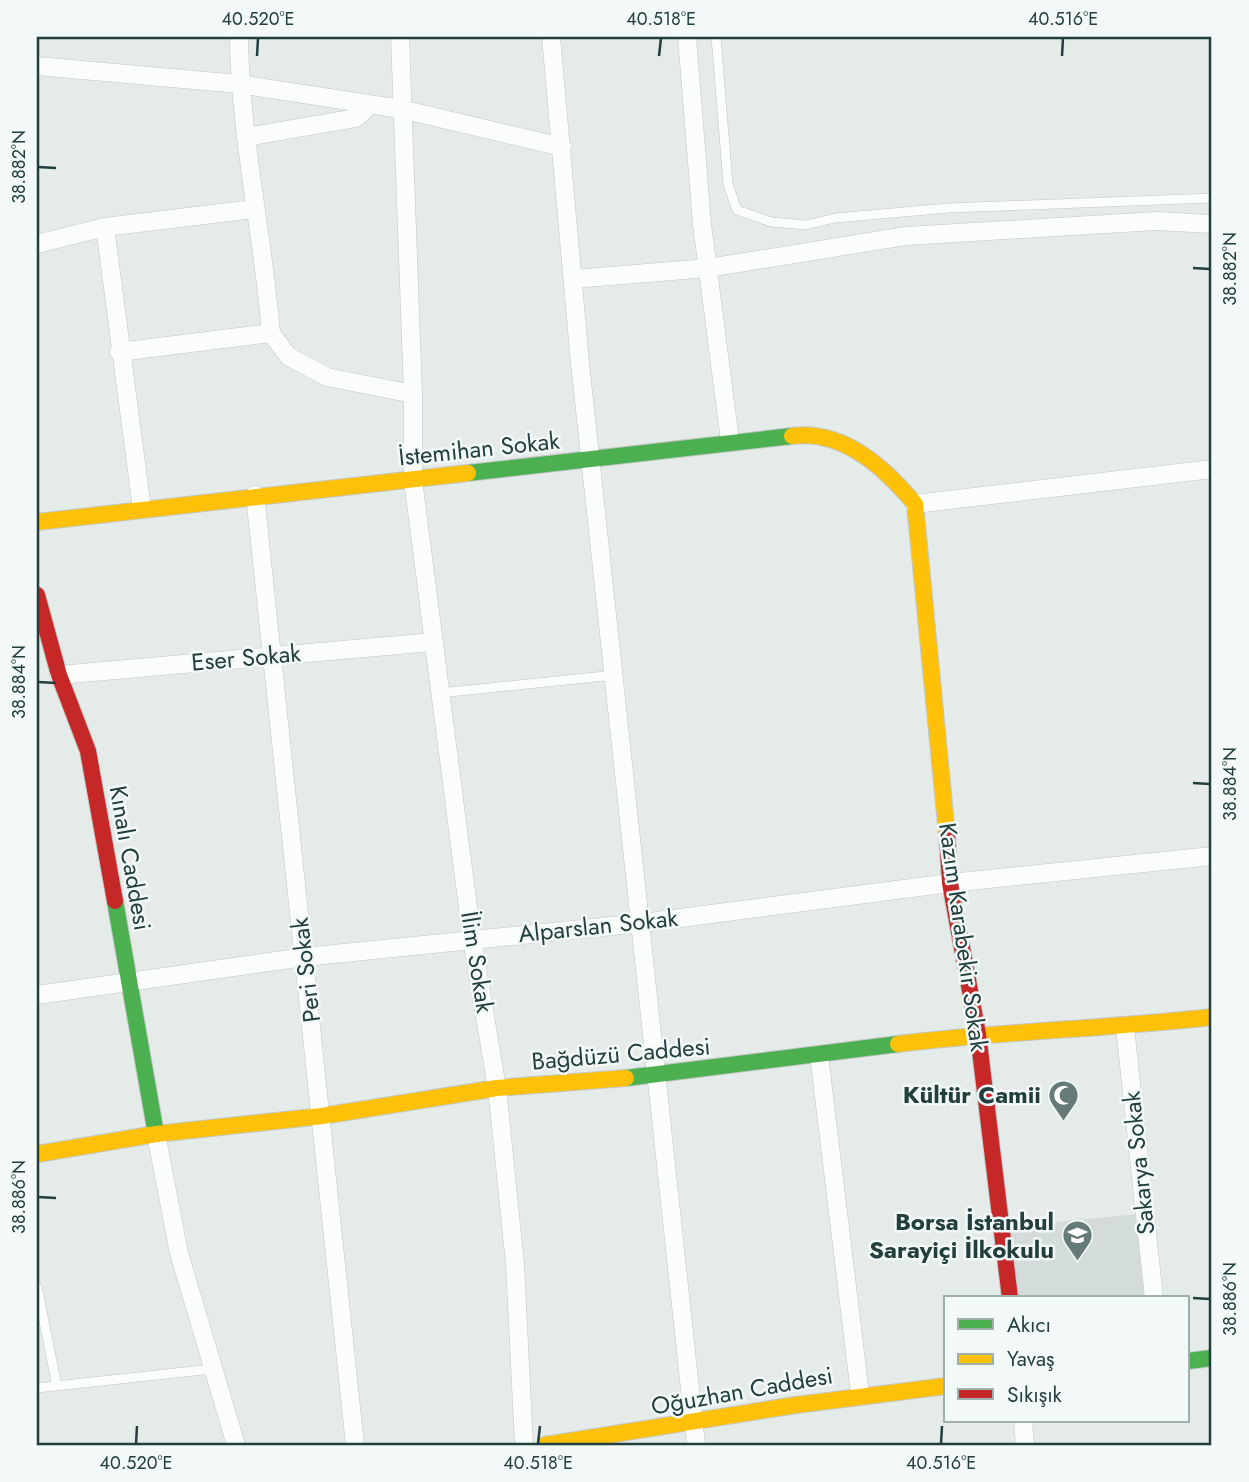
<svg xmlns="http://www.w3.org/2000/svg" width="1249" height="1482" font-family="Jost,sans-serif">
<rect width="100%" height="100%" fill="#e5ebe9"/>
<!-- built -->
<path fill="#d3dcda" d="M1139 1214 1147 1298H1014L1007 1227Z"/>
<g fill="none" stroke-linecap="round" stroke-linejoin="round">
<defs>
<path id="lane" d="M716 37 728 184 737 210 771 222 806 225 835 218 949 208 1212 198
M440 693 615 675
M37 1287 57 1386
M37 1388 212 1369"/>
<path id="street" d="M239 37C240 137 263 234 271 333
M400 37 413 394V480L472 939 497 1088 515 1264 524 1445
M551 37 580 363 696 1445
M687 37 702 224 730 441
M37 66 239 84 401 109 562 147
M246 137 356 118 370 105
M105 227 142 509
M37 244 105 227 254 209
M574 279 708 268 906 236 1156 221 1212 224
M119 352 271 333 288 356 327 377 413 394
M255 495 355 1445
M915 504 1212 469
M59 675 433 642
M37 995 304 957 642 923 950 883 1212 856
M1125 1027 1154 1298
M819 1055 860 1394
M156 1134 179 1253 236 1445
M1023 1421 1025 1445"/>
<path id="fast" d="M468 473 792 436
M115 901 156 1134
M626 1078 898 1044
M1188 1361 1212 1358"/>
<path id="slow" d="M792 436C844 430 884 467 915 504L947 835
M37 522 468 473
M898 1044C1002 1031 1107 1029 1212 1017
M37 1154 156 1134 322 1116 497 1088 626 1078
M545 1445 796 1405 946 1386"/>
<path id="jam" d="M37 595 59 675 88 751 115 901
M947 835 950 883 978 1034 1010 1298"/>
</defs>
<!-- lane casing -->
<use href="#lane" stroke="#c2c8c6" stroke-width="10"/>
<!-- street casing -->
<use href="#street" stroke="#c2c8c6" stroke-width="19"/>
<!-- fast casing -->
<use href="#fast" stroke="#c1c8c7" stroke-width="18"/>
<!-- slow casing -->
<use href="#slow" stroke="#c1c8c7" stroke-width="18"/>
<!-- jam casing -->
<use href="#jam" stroke="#c1c8c7" stroke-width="18"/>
<!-- lane -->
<use href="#lane" stroke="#fbfcfc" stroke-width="9"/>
<!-- street -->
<use href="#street" stroke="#fbfcfc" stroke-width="18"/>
<!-- fast -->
<use href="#fast" stroke="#4caf50" stroke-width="16"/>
<!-- slow -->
<use href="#slow" stroke="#ffc107" stroke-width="16"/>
<!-- jam -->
<use href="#jam" stroke="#c62828" stroke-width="16"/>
</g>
<!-- ticks -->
<path fill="none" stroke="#223f3d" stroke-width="2.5" d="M257 56 258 38M659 56 661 38M1062 56 1063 38M38 167 56 168M1193 268 1210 269M38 682 56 683M1193 783 1210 784M38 1197 56 1198M1193 1298 1210 1299M136 1444 137 1426M538 1444 540 1426M941 1444 942 1426"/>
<!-- icons -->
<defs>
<symbol id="mosque-pin" viewBox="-11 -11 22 30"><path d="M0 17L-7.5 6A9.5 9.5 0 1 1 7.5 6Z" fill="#667b79" stroke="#f3f9f8"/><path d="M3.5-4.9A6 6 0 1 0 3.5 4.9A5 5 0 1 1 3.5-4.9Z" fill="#fff"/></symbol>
<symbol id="school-pin" viewBox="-11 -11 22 30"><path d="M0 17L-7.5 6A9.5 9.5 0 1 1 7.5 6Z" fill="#667b79" stroke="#f3f9f8"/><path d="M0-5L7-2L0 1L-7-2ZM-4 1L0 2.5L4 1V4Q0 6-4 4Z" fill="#fff"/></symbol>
</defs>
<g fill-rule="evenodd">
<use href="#mosque-pin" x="1046" y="1078" width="35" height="47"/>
<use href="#school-pin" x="1060" y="1218" width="35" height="47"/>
</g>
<g text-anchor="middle" stroke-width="5" stroke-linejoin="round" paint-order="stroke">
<!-- street labels -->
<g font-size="24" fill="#223f3d" stroke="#f3f9f8">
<text transform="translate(479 449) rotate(-6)" y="8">İstemihan Sokak</text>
<text transform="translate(246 658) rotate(-5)" y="8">Eser Sokak</text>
<text transform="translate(130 858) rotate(80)" y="8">Kınalı Caddesi</text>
<text transform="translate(598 926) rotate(-6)" y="8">Alparslan Sokak</text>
<text transform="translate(963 937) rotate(82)" y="8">Kazım Karabekir Sokak</text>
<text transform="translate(477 962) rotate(81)" y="8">İlim Sokak</text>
<text transform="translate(306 970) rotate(-97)" y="8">Peri Sokak</text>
<text transform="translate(621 1054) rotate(-5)" y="8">Bağdüzü Caddesi</text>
<text transform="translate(1139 1163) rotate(-96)" y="8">Sakarya Sokak</text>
<text transform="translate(742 1391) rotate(-10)" y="8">Oğuzhan Caddesi</text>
</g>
<!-- poi labels -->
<g font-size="24" font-weight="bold" fill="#223f3d" stroke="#f3f9f8" text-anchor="end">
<text x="1041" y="1103">Kültür Camii</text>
<text x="1054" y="1230">Borsa İstanbul<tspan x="1054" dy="28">Sarayiçi İlkokulu</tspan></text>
</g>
</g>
<!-- border -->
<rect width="1249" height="1482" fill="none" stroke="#f3f9f8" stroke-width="77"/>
<!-- legend -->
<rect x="944" y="1296" width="245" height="126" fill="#f3f9f8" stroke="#9fafad" stroke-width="2"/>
<rect x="958" y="1319" width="35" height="10" fill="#4caf50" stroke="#9fafad" stroke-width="2"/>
<text x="1007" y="1332" font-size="21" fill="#223f3d">Akıcı</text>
<rect x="958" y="1354" width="35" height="10" fill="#ffc107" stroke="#9fafad" stroke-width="2"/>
<text x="1007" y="1366" font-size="21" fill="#223f3d">Yavaş</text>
<rect x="958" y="1389" width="35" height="10" fill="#c62828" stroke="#9fafad" stroke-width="2"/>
<text x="1007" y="1402" font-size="21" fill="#223f3d">Sıkışık</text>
<rect x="38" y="38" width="1172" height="1406" fill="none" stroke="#223f3d" stroke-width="2.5"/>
<g font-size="18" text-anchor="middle" fill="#223f3d">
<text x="258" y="25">40.520°E</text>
<text x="661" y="25">40.518°E</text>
<text x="1063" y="25">40.516°E</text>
<text transform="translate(19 167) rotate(-90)" y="6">38.882°N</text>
<text transform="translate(1230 269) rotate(-90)" y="6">38.882°N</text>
<text transform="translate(19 682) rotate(-90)" y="6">38.884°N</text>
<text transform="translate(1230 784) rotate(-90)" y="6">38.884°N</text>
<text transform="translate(19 1197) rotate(-90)" y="6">38.886°N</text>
<text transform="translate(1230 1299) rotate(-90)" y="6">38.886°N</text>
<text x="136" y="1469">40.520°E</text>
<text x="538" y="1469">40.518°E</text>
<text x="941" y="1469">40.516°E</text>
</g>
</svg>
